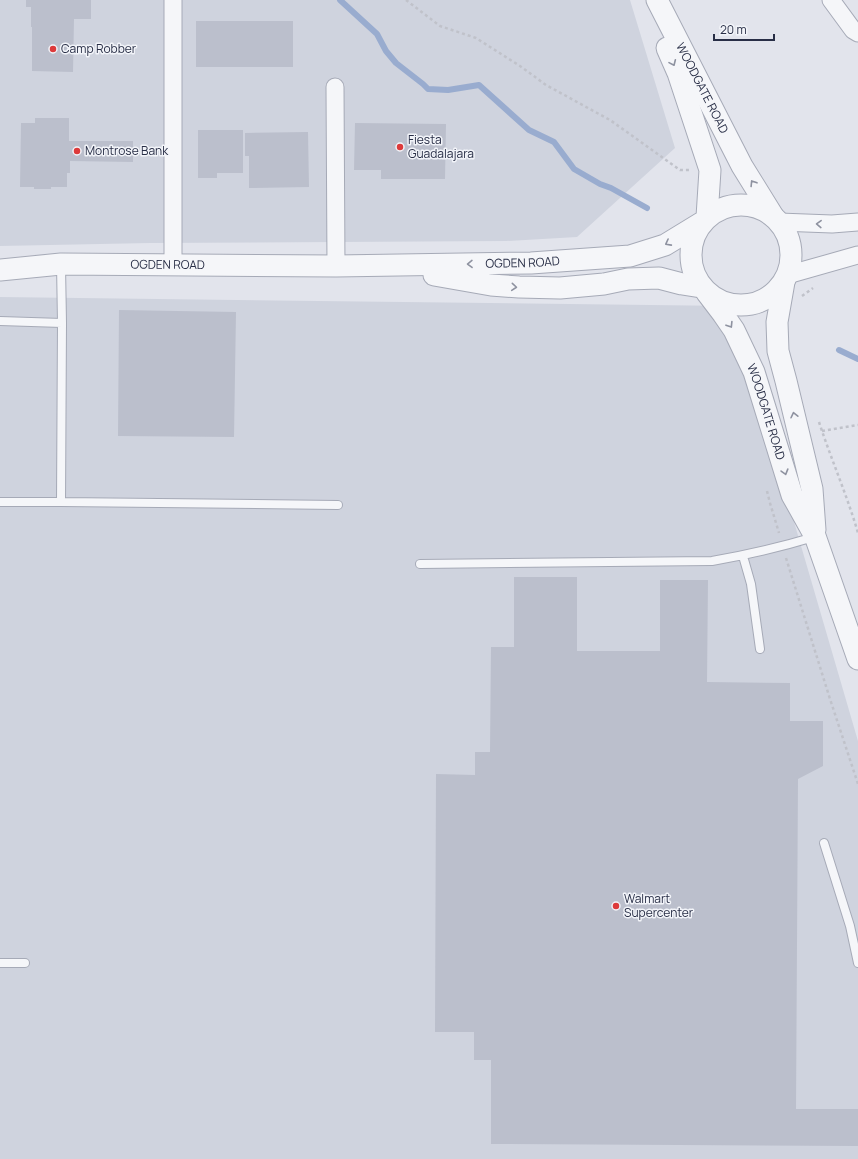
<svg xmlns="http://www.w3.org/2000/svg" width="858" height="1159" font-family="Manrope,sans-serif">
<rect width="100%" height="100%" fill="#e2e4ec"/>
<!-- built -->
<path fill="#cfd3de" d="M0 0H630L675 148 577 237 506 241 150 243 0 246Z
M0 297 731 306 858 741V1159H0Z"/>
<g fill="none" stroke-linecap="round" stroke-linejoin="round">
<!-- stream -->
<path stroke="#99accf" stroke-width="6" d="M340 0 377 34 386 51 396 63 423 84 428 89 448 90 479 85 529 130 554 142 574 169 600 184 611 188 647 208
M839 350 858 359"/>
</g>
<!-- building -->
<path fill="#bbbfcc" d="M26 0H91V19H74L73 72 32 71V27H31V7H26Z
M196 21H293V67H196Z
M35 118H69V141H133V162L70 161V173H67V187H51V189H34V187H20L21 123H35Z
M355 123 446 124 445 179H381V170H354Z
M198 130H243V173H217V178H198Z
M308 132 309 187 249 188V156H245V133Z
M119 310 236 312 234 437 118 436Z
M514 577H577V651H660V580H708L707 682 790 683V721H823V766L798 779 796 1109H858V1146L491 1144V1060H474V1032H435L436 774 475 775V752H490L491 647H514Z"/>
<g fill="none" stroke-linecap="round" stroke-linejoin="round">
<defs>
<path id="service" d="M0 321 62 323
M0 502H61L62 323 61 265
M61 502 338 505
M743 556 751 584 760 649
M420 564 712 561C747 555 781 547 814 537
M824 843 850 926 858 963
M0 963H25"/>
<path id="minor" d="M173 0V265
M831 0 853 30 858 33
M335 87 336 266
M779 222 832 224 858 222
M787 275 858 255"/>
<g id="tertiary">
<path id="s1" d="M657 0 742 166 773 216"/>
<path d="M667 48 678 73 710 170 707 217"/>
<circle cx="741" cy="255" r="50"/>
<path id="s2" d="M0 270 61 264 336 266 531 263 630 256 665 245 701 223"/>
<path d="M434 275 491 285 519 287 560 288 604 284 628 279 659 278 682 284 701 287"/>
<path d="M784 282 777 322 778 351 786 381 812 489 815 530"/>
<path id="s3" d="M707 293 723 314 734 330 754 372 792 495 815 536 858 659"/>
</g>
</defs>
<!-- service casing -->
<use href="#service" stroke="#a6aab7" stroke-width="10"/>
<!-- minor casing -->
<use href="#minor" stroke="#a6aab7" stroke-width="19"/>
<!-- tertiary casing -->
<use href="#tertiary" stroke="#a6aab7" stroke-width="23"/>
<!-- path -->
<path stroke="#c0c2ca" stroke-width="2.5" stroke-dasharray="3 3" stroke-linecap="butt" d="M406 0 440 26 476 38 520 66 546 85 610 120 680 170H689
M802 296 813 288
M819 422C831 459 847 495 858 533
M822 431 858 425
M767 491 770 503 779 533
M786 558 830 699 858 784"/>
<!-- service -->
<use href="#service" stroke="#f5f6f9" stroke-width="8"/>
<!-- minor -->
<use href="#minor" stroke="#f5f6f9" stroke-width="17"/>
<!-- tertiary -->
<use href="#tertiary" stroke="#f5f6f9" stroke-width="21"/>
</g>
<!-- one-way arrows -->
<defs><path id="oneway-chevron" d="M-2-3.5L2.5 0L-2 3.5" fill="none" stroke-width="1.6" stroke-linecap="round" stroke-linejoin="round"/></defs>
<g stroke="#8e92a0">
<use href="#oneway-chevron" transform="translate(673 63) rotate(66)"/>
<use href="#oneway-chevron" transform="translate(753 183) rotate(-122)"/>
<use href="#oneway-chevron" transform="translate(819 224) rotate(-178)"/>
<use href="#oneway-chevron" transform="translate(668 243) rotate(152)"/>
<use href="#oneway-chevron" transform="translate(470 264) rotate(179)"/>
<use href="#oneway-chevron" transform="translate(514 287) rotate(5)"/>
<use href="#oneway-chevron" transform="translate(730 325) rotate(58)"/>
<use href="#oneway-chevron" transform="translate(794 415) rotate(-103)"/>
<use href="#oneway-chevron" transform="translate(785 472) rotate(74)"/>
</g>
<!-- markers -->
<g fill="#dd3a3b" stroke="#f2f4f9" stroke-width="1.5">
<circle cx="53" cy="49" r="4"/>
<circle cx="400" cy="147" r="4"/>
<circle cx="77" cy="151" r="4"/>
<circle cx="616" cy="906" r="4"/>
</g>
<g text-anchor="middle" stroke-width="3" stroke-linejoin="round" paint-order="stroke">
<!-- poi labels -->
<g font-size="12" fill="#282e46" stroke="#f2f4f9" text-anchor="start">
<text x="61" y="53">Camp Robber</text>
<text x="408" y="144">Fiesta<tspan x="408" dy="14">Guadalajara</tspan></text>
<text x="85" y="155">Montrose Bank</text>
<text x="624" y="903">Walmart<tspan x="624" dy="14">Supercenter</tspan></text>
</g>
<!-- street labels -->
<g font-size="12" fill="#282e46" stroke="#f2f4f9">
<text dy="4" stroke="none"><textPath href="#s1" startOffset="99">WOODGATE ROAD</textPath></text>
<text dy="4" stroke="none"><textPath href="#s2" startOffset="523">OGDEN ROAD</textPath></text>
<text dy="4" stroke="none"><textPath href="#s2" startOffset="168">OGDEN ROAD</textPath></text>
<text dy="4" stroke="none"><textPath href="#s3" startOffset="134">WOODGATE ROAD</textPath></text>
</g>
</g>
<!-- scale -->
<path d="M714 34v6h60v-6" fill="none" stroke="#282e46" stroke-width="2"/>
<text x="720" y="34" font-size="12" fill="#282e46" stroke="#f2f4f9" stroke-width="3" paint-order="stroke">20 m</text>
</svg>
